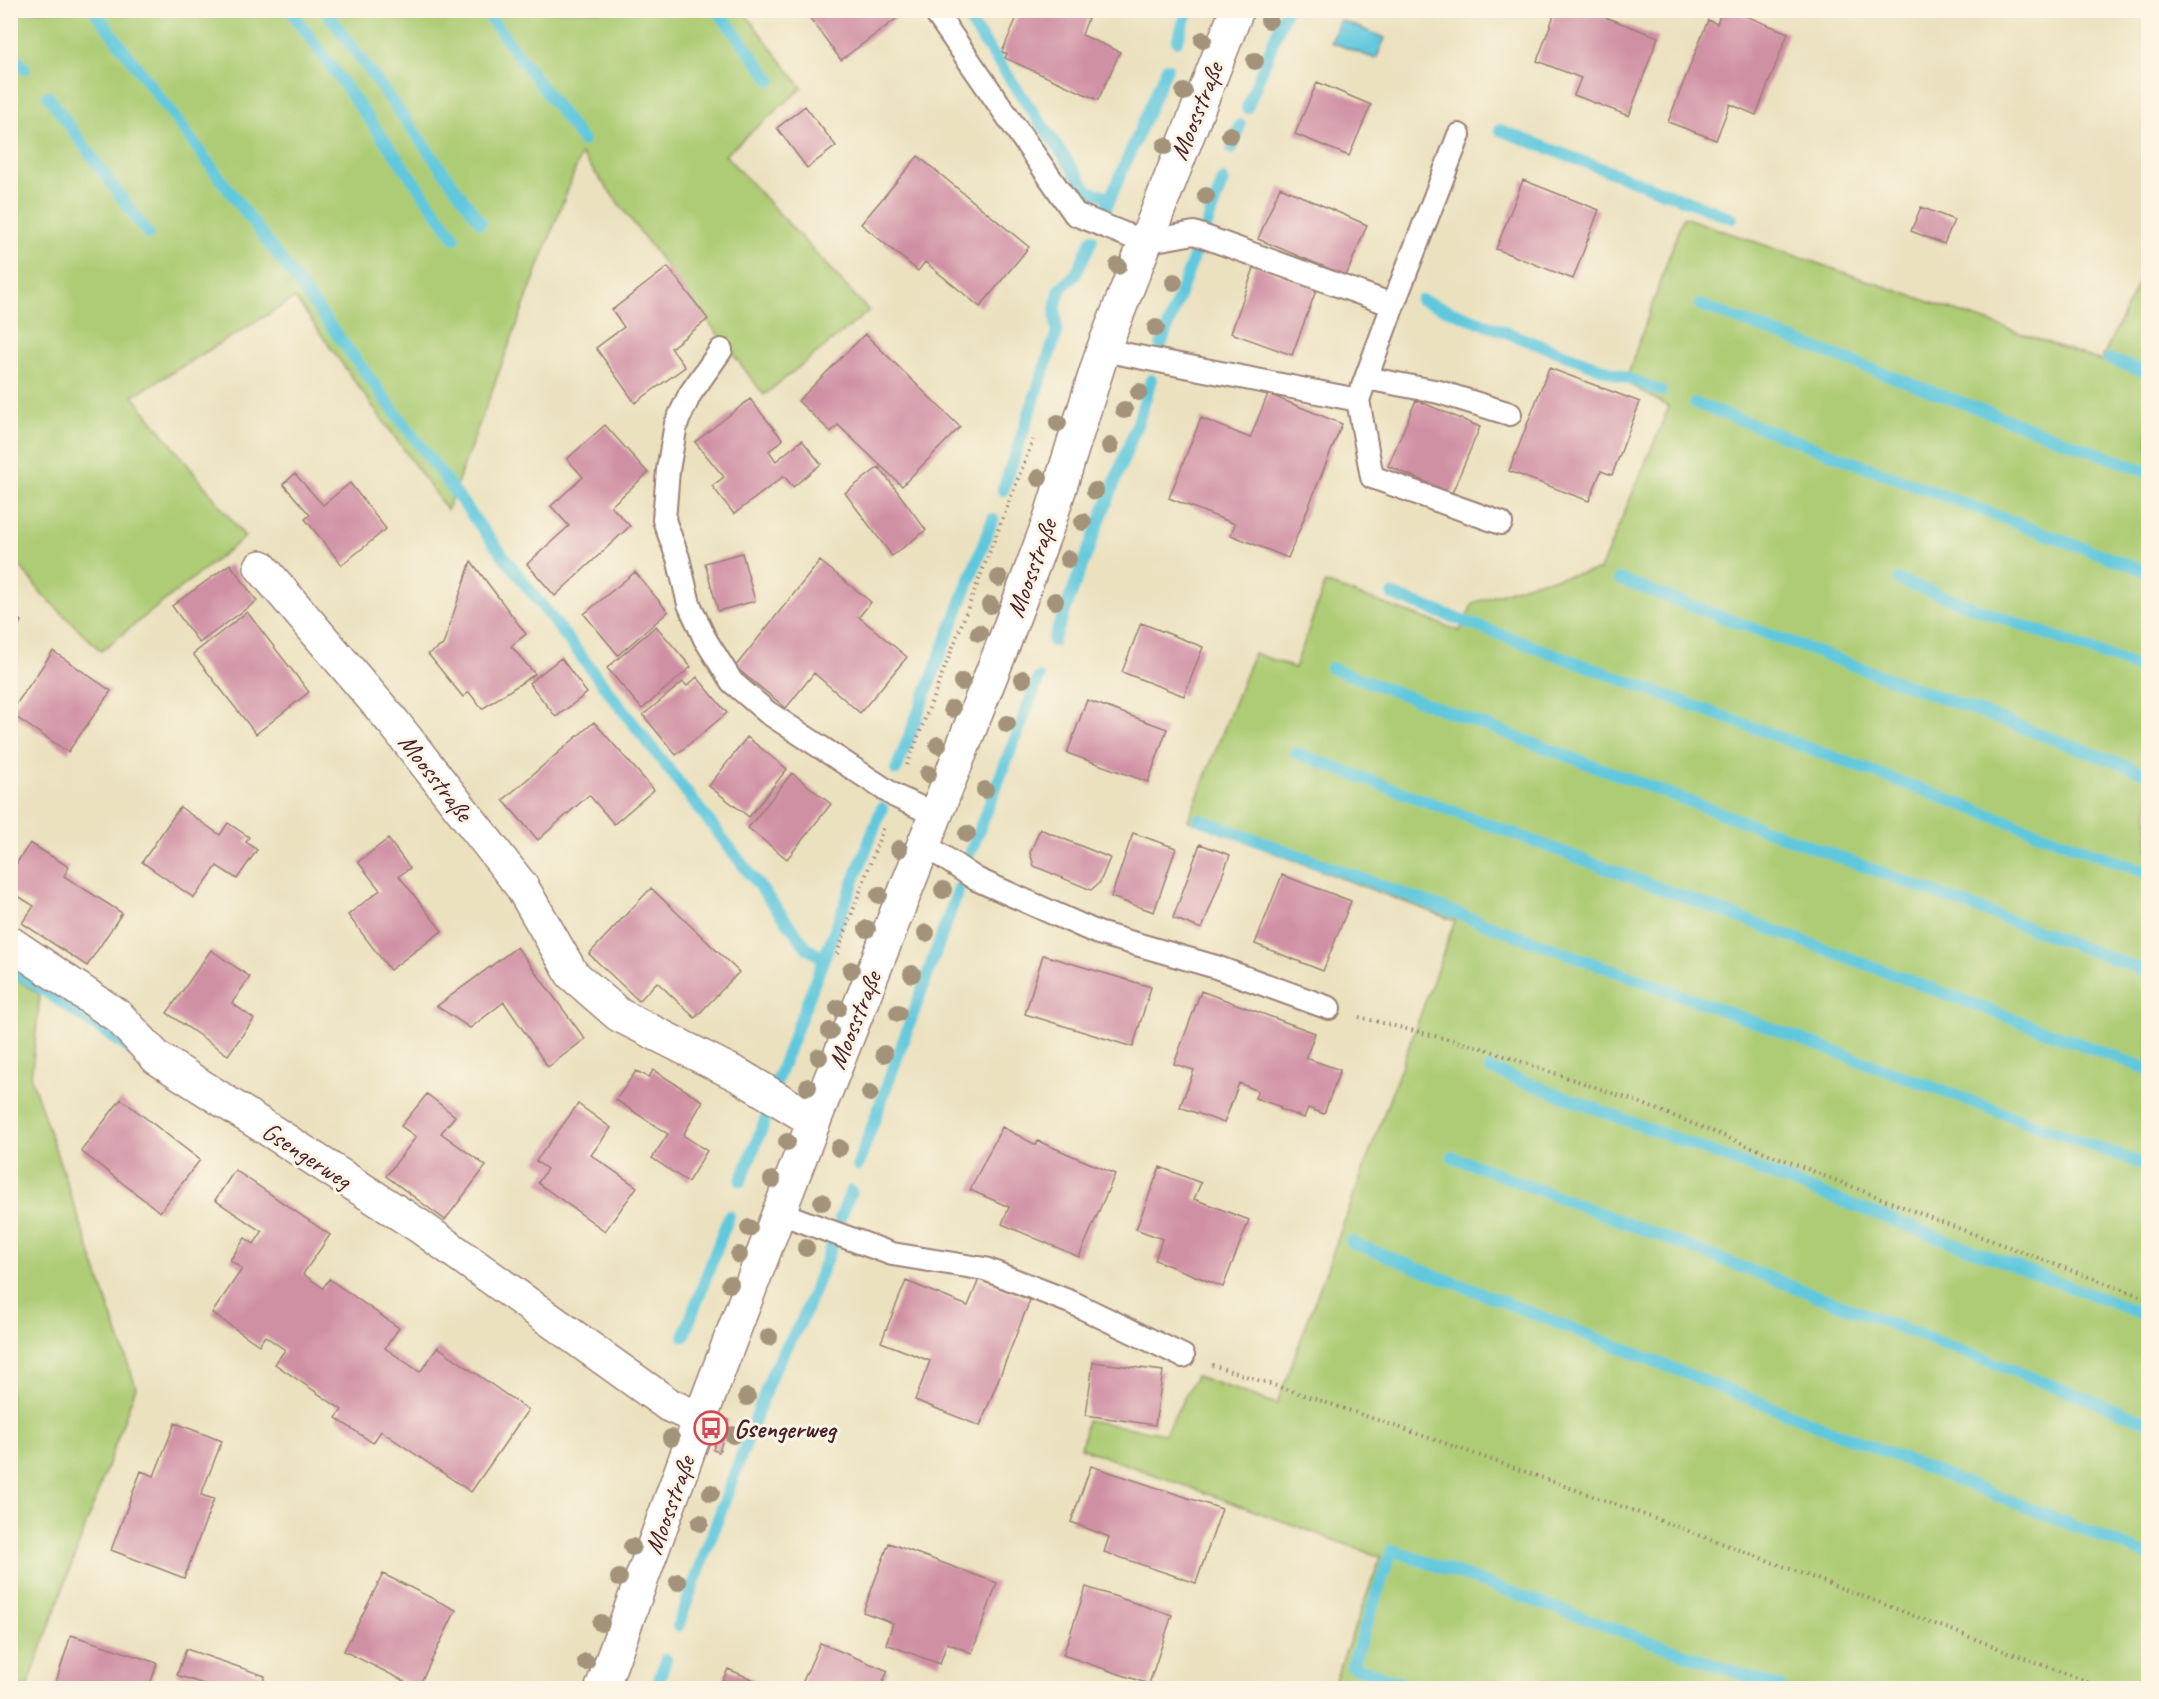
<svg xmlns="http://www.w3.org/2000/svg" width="2159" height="1699" font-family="Caveat,sans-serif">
<rect width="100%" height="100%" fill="#fcf5e5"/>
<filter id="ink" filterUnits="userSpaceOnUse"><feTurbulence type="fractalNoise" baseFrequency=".0167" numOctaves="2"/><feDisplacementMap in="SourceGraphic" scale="12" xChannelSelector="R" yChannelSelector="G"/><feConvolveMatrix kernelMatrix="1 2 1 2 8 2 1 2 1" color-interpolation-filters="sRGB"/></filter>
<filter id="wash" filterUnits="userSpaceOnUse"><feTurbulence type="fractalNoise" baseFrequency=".008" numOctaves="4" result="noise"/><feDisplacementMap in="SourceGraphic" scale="24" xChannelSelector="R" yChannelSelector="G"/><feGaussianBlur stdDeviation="1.35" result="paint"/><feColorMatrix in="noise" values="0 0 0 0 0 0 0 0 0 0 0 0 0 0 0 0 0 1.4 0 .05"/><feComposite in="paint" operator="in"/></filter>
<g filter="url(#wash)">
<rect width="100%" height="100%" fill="#ebe1bf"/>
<!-- green -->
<path fill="#adcc74" stroke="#7c7650" stroke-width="1.5" d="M11 11H743L802 88 725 155 869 311 764 395 581 154 447 510 295 298 133 396 245 537 101 651 42 594 11 554Z
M1683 217 2101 361 2148 262V1688H1332L1381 1557 1081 1448 1087 1420 1165 1434 1196 1376 1277 1404 1455 921 1188 820 1254 653 1295 668 1325 583 1460 631 1473 603 1535 582 1600 570 1669 407 1625 382Z
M10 975 40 995 31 1078 136 1387 27 1688H10Z"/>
<!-- water -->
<path fill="#60c8dd" stroke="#557484" stroke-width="1.5" d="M1340 20 1385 38 1376 59 1331 42Z"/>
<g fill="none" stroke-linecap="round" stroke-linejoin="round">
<!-- stream -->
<path stroke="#60c8dd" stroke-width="12" d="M94 10 481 527 808 949 824 958
M290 10 455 238
M325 10 481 223
M484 10 583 141
M717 10 771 80
M962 10 1088 191 1111 197
M1177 41 1188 10
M10 51 25 69
M48 96 148 234
M1247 108 1286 10
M1500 130 1732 218
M1232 149 1240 125
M1106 208 1167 68
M1206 227 1223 180
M1421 300 1661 391
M1700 305 2148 472
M1161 345 1196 251
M2109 359 2148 373
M1695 403 2148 572
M1003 490 1057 332 1055 309 1060 289 1076 274 1092 239
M1619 579 2148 774
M1899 580 2148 671
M1393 595 2148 873
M1053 641 1138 422 1151 380
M1331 668 2148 972
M1296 753 2148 1069
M896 770 993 519
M1199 819 2148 1166
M971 851 1039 678
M10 967 133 1051
M1490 1069 2148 1316
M775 1085 882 808
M1453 1157 2148 1422
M858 1165 959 888
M741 1181 767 1115
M840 1219 851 1191
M1351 1242 2148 1555
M684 1336 729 1216
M678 1626 773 1371 802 1320 833 1243
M656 1688 666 1659
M1415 1688 1352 1666 1392 1550 1781 1688"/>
</g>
<g id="blocks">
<!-- building -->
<path fill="#d090a4" d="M804 10H908L841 60Z
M1020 10H1091L1082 35 1120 52 1098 100 1005 58 1007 54 1002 52Z
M1556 10H1586L1658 37 1629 116 1574 95 1581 78 1537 61Z
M1722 10H1731L1788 33 1756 115 1730 104 1716 140 1668 122 1708 20 1717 24Z
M1317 82 1371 105 1349 156 1295 134Z
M805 106 836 146 807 168 777 128Z
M918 156 1029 247 980 307 925 262 918 271 861 224Z
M1523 180 1599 210 1573 279 1496 249Z
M1280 187 1367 225 1346 276 1258 239Z
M1921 207 1954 220 1944 244 1911 231Z
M1255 265 1317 288 1292 355 1231 333Z
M668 267 708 319 671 348 685 367 635 403 596 348 624 327 612 310Z
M865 334 960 427 902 486 838 425 831 432 798 401Z
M1549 368 1640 402 1612 475 1601 471 1589 501 1509 471Z
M1268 394 1342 424 1288 558 1231 535 1235 524 1169 498 1201 418 1250 438Z
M750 399 783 440 769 451 776 461 802 440 821 464 793 487 784 476 734 514 712 486 724 477 695 442Z
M1416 400 1480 427 1452 493 1388 466Z
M605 425 648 473 611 506 630 526 555 596 527 564 569 526 551 506 583 477 567 459Z
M879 467 926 530 892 556 845 493Z
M295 474 323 505 350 483 386 529 342 565 305 519 310 515 283 484Z
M742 553 755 601 718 611 705 563Z
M471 561 526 634 511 646 535 674 482 709 469 692 463 697 428 654 443 645Z
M820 561 871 602 859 617 907 657 860 713 814 673 786 708 735 667Z
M230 564 257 601 199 643 172 606Z
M635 572 668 612 618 655 584 614Z
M247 612 309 692 256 734 193 654Z
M10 614 21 621 10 636Z
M1141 623 1203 647 1184 696 1122 672Z
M656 626 691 667 642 709 607 668Z
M53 651 111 691 68 752 10 713Z
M561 658 587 693 556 717 529 683Z
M697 677 727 713 676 755 643 715 683 682 687 686Z
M1087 700 1167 729 1148 782 1067 753Z
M594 722 654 790 614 824 589 795 538 840 503 800Z
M747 737 787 769 749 817 709 786Z
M792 773 831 804 787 859 748 828Z
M180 807 220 835 228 823 249 837 246 842 257 850 237 879 217 866 194 898 142 862Z
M1040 829 1110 858 1100 882 1091 890 1034 866 1030 853Z
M1133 833 1176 848 1154 912 1111 897Z
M388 839 410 868 399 876 442 931 390 970 348 915 380 890 358 862Z
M30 843 69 867 64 876 122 913 87 966 22 923 34 906 10 891V873Z
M1200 844 1230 855 1202 929 1173 918Z
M1282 875 1351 901 1323 971 1255 944Z
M651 888 739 972 695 1018 657 982 639 1001 589 954Z
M517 947 585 1039 548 1067 504 1002 470 1028 437 1006Z
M211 950 250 977 232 1003 254 1019 228 1055 167 1013Z
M1043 955 1151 987 1133 1047 1025 1014Z
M1201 991 1315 1033 1306 1058 1340 1070 1324 1114 1308 1108 1304 1118 1280 1109 1281 1107 1255 1098 1258 1091 1239 1083 1224 1123 1180 1107 1194 1070 1174 1064Z
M653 1070 703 1101 683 1135 707 1151 688 1182 652 1158 668 1134 616 1100 636 1071 649 1077Z
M427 1094 455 1116 441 1133 486 1166 445 1220 386 1176 416 1137 401 1126Z
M121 1099 200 1160 160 1212 81 1151Z
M578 1104 611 1128 591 1155 637 1187 605 1231 538 1183 547 1169 536 1161Z
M1002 1127 1036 1145 1038 1141 1115 1174 1079 1257 1002 1224 1009 1207 970 1190Z
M1160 1167 1201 1183 1194 1199 1249 1220 1223 1287 1155 1260 1162 1239 1136 1229Z
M235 1170 330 1235 303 1274 323 1288 329 1279 399 1328 385 1348 420 1372 438 1347 528 1410 471 1492 381 1431 373 1443 336 1418 342 1410 275 1364 285 1350 265 1336 259 1345 212 1313 242 1269 230 1260 245 1238 254 1244 262 1232 215 1200Z
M979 1279 1030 1300 980 1426 915 1400 930 1361 881 1342 906 1281 968 1306Z
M1093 1362 1163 1371 1155 1425 1086 1415Z
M723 1418 729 1420 719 1452 713 1450Z
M175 1423 222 1441 201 1495 214 1499 184 1578 111 1550 141 1471 154 1476Z
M1091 1466 1222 1509 1196 1583 1104 1552 1109 1537 1071 1522Z
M889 1543 997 1583 972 1653 947 1643 940 1664 886 1644 893 1623 863 1612Z
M383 1574 456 1610 418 1688 344 1651Z
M1086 1587 1172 1615 1149 1684 1063 1655Z
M71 1635 157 1663 149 1688H54Z
M820 1643 888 1671 880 1688H800Z
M186 1649 265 1676 261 1688H215L177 1675Z
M728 1669 773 1688H719Z"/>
</g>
</g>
<g filter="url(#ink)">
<use href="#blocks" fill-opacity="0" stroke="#9a8075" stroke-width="1.5"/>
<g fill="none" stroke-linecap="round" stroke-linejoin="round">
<defs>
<path id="service" d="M934 10 1075 214 1144 242 1194 233 1393 305 1459 135
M721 350 690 394 676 424 668 470 664 520 678 558 689 604 705 639 732 682 767 712 895 796 936 815
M1103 350 1358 400 1393 305
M1366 378 1439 392 1510 414
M1358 400 1372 477 1501 523
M924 844 976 879 1098 933 1216 967 1329 1008
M780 1213 892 1254 985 1269 1073 1303 1183 1356"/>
<path id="minor" d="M261 567 394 723 522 887 572 974 619 1015 740 1076 814 1121
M10 943 119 1017 157 1058 419 1226 669 1405 700 1419"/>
<path id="tertiary" d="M602 1688 700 1419 814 1121 1005 640 1049 522 1103 350 1237 10"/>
</defs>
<!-- service casing -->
<use href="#service" stroke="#9a8075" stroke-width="26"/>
<!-- minor casing -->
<use href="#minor" stroke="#9a8075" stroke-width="36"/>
<!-- tertiary casing -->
<use href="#tertiary" stroke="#9a8075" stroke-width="36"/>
<!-- path -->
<path stroke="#9a8075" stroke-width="4" stroke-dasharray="1.5 4.5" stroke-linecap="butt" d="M907 765 1033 440
M837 954 884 826
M1359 1017 1479 1047 1638 1102 1931 1218 2148 1299
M1212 1365C1513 1462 1808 1575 2103 1688"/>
<!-- service -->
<use href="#service" stroke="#fff" stroke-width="22"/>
<!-- minor -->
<use href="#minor" stroke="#fff" stroke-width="33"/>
<!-- tertiary -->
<use href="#tertiary" stroke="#fff" stroke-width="33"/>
</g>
<!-- trees -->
<g fill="#a3937a">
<circle cx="1269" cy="20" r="9"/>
<circle cx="1203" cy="40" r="9"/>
<circle cx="1255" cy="61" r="9"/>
<circle cx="1184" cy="92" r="9"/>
<circle cx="1230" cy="135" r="9"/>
<circle cx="1165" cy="146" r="9"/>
<circle cx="1206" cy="196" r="9"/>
<circle cx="1118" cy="266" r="9"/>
<circle cx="1174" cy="282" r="9"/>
<circle cx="1156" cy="328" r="9"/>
<circle cx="1139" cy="392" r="9"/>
<circle cx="1124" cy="410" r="9"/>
<circle cx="1058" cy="423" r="9"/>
<circle cx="1110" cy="446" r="9"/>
<circle cx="1039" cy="478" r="9"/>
<circle cx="1095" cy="491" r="9"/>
<circle cx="1083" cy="522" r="9"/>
<circle cx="1068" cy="559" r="9"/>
<circle cx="999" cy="578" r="9"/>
<circle cx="1055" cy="601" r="9"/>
<circle cx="990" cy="605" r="9"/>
<circle cx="979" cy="633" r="9"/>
<circle cx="1023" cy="679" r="9"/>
<circle cx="962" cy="682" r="9"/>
<circle cx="952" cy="709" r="9"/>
<circle cx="1007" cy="724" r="9"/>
<circle cx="938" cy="745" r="9"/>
<circle cx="928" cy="774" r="9"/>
<circle cx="985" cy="790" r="9"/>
<circle cx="967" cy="834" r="9"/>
<circle cx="899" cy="849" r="9"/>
<circle cx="943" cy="890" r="9"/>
<circle cx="879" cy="895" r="9"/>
<circle cx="867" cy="929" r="9"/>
<circle cx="926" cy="933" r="9"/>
<circle cx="851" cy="970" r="9"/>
<circle cx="912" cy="974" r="9"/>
<circle cx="838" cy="1008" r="9"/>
<circle cx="898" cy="1013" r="9"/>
<circle cx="830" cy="1031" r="9"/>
<circle cx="884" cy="1054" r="9"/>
<circle cx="819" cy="1057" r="9"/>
<circle cx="808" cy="1087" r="9"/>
<circle cx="870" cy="1093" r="9"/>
<circle cx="787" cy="1142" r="9"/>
<circle cx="839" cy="1148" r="9"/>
<circle cx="772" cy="1180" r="9"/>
<circle cx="822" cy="1202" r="9"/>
<circle cx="749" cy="1228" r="9"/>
<circle cx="806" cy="1248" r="9"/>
<circle cx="739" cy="1255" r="9"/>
<circle cx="730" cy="1284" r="9"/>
<circle cx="769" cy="1337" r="9"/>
<circle cx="747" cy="1397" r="9"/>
<circle cx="733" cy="1435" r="9"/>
<circle cx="671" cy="1438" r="9"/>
<circle cx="711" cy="1493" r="9"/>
<circle cx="700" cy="1523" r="9"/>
<circle cx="632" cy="1547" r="9"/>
<circle cx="619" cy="1578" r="9"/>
<circle cx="678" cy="1582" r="9"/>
<circle cx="601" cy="1623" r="9"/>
<circle cx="586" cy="1662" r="9"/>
</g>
</g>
<!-- icons -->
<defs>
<symbol id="bus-ring" viewBox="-11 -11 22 22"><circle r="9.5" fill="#fcf5e5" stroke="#d1495b" stroke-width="1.5"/><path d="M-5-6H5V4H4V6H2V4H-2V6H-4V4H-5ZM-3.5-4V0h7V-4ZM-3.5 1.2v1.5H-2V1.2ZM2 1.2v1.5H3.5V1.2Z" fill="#d1495b"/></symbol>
</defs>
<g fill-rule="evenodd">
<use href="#bus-ring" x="692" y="1409" width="38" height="38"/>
</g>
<g text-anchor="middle" stroke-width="6" stroke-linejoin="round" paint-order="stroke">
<!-- street labels -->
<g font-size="26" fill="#4a1f2b" stroke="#fcf5e5">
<text transform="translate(1196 111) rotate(-68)" y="9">Moosstraße</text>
<text transform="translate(1031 568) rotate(-70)" y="9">Moosstraße</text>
<text transform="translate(436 777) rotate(52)" y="9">Moosstraße</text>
<text transform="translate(854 1020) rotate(-68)" y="9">Moosstraße</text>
<text transform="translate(307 1155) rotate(33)" y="9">Gsengerweg</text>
<text transform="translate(669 1505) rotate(-70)" y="9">Moosstraße</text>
</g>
<!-- poi labels -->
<g font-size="26" font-weight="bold" fill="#4a1f2b" stroke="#fcf5e5" text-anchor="start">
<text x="734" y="1437">Gsengerweg</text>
</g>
</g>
<!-- margin -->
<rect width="2159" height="1699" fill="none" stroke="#fcf5e5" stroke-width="36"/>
</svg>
